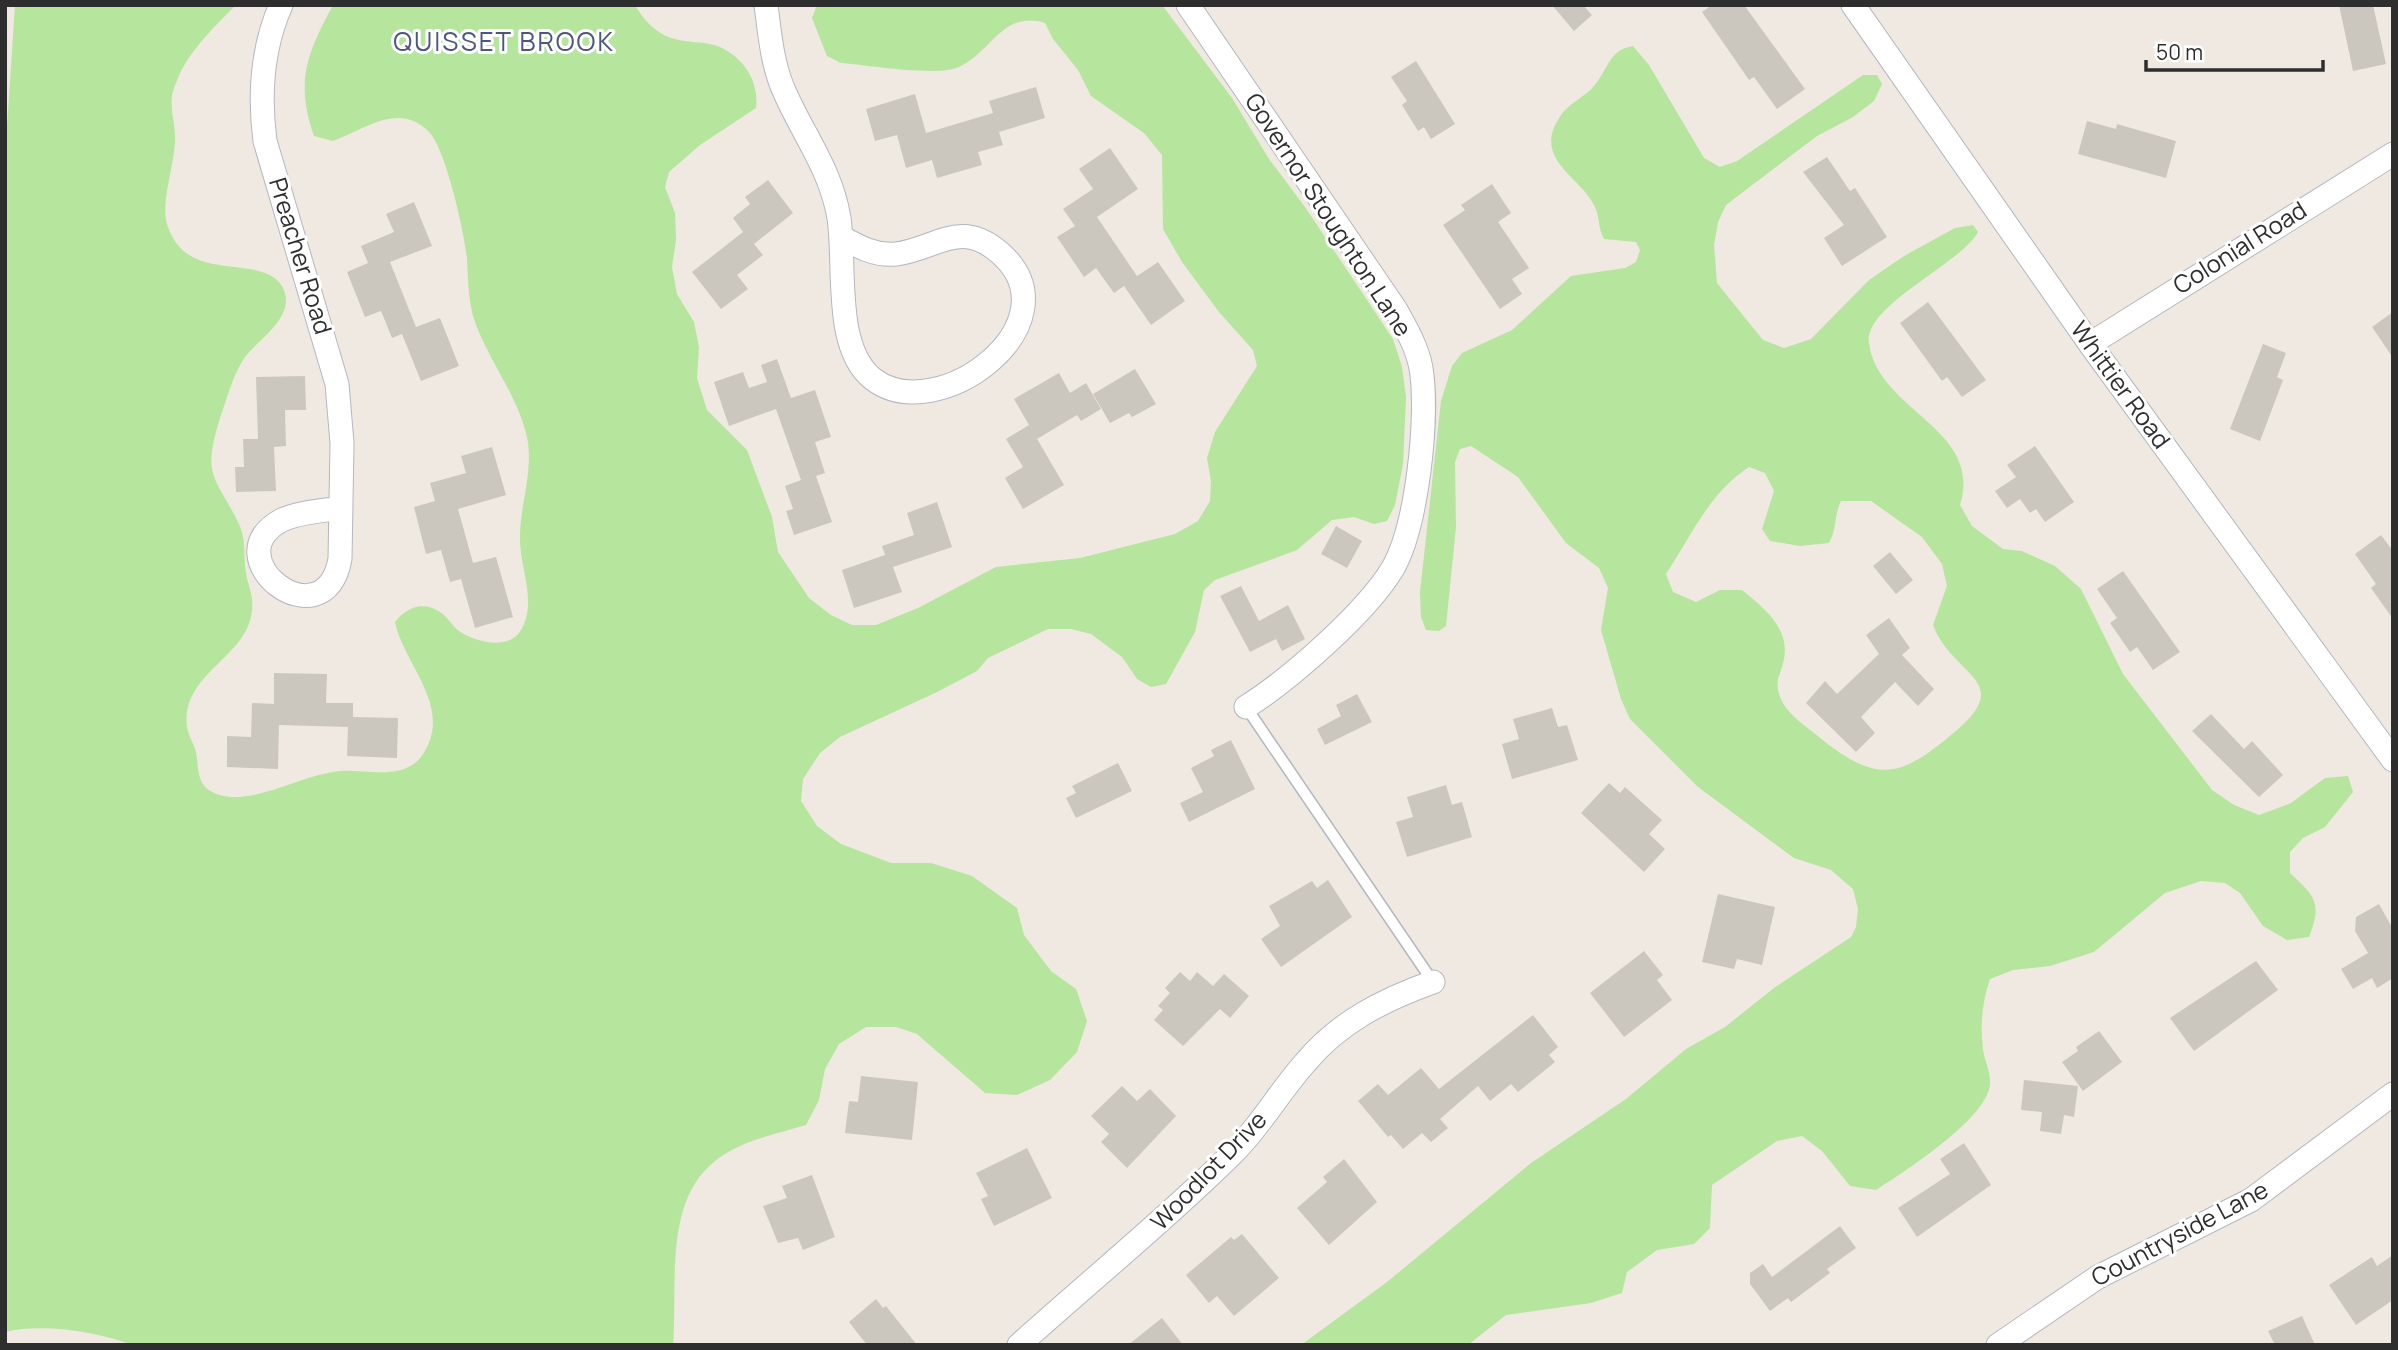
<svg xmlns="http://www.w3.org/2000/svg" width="2398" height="1350" font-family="Manrope,sans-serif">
<rect width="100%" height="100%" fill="#efe9e1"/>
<!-- green -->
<path fill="#b6e59e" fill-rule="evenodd" d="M15 5H236C216 25 194 46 181 71 178 78 173 89 172 96 170 111 176 127 175 142 174 165 162 199 166 220 167 227 173 239 177 244 205 281 273 253 285 293 292 319 259 339 245 357 233 374 227 399 220 418 202 477 214 474 238 522 247 540 243 555 246 573 247 582 251 590 252 599 258 656 180 669 187 727 188 735 194 744 196 752 198 762 197 775 203 784 209 794 226 798 238 797 273 795 304 775 340 771 365 769 402 781 421 757 456 709 404 666 395 622 407 607 423 601 440 612 448 617 452 626 459 631 475 642 509 651 521 630 538 601 519 567 520 537 520 504 534 470 527 437 517 393 486 358 473 316 468 296 468 277 467 258 464 232 446 149 429 132 399 101 364 130 333 141L314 136C295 81 307 54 333 5H635C643 19 654 32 671 38 686 43 705 41 720 47 745 59 759 82 756 108L700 145 669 172 665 187 675 213 676 240 672 267 677 294 694 322 699 347 697 378 707 410 747 450 772 517 778 552 809 598 831 615 852 625H876L918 608 996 567 1080 558 1175 534 1198 521 1210 501 1211 481 1207 458 1215 432 1257 366 1253 350 1219 312 1182 262 1163 229 1162 155 1144 133 1091 96 1078 70 1053 39 1045 23C1002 10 992 52 959 67 937 77 868 65 841 63L827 56 812 18 817 5H1162L1232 98 1269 159 1305 207 1393 339 1402 367 1406 397 1403 464 1395 505 1387 521 1374 524 1354 517 1332 520 1297 550 1215 580 1204 590 1195 632 1166 684 1151 687 1137 679 1122 657 1091 634 1071 629H1048L988 658 977 671 937 692 840 737 820 753 803 779 801 801 817 826 841 844 891 863H931L972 876 1017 908 1024 935 1051 971 1076 989 1087 1021 1077 1052 1050 1080 1017 1095 985 1093 917 1034 896 1027H866L839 1044 825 1069 819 1100 806 1125C776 1134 740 1141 715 1161 663 1202 678 1286 673 1345H133C96 1332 44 1323 5 1332V157Z
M1633 46 1649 65 1704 158 1720 167 1737 161 1863 75H1877L1882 84 1874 101 1853 117 1817 136 1726 205 1718 222 1714 245 1717 283 1763 340 1784 348 1811 339 1869 280 1904 256 1955 228 1973 225 1978 232C1962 263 1863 306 1869 343 1878 412 1984 428 1960 505L1972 526 2003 549 2022 551 2055 566 2081 589 2123 674 2212 790 2234 805 2259 815 2291 803 2325 778 2348 776 2353 792 2325 827 2303 838 2290 852V873C2316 897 2322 903 2309 937L2287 940 2263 926 2240 893 2225 883 2201 881 2165 893 2094 952 2050 966 2013 970 1990 979C1982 1002 1980 1025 1983 1049 1984 1059 1990 1070 1990 1081 1993 1115 1904 1172 1876 1190L1850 1186 1822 1151 1802 1136 1777 1141 1712 1185 1710 1228 1694 1244 1657 1250 1627 1272 1622 1293 1591 1303 1506 1315 1468 1345H1301L1387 1282 1531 1163 1626 1099 1686 1049 1725 1027 1774 988 1851 937 1856 927 1858 909 1853 889 1831 870 1794 858 1698 787 1630 719 1621 699 1601 630 1608 588 1599 568 1566 543 1518 477 1471 446 1460 449 1455 462 1456 527 1446 626 1439 631 1426 630 1421 617 1420 592 1441 401 1452 366 1462 353 1512 330 1571 276 1625 268 1636 262 1640 250 1636 242 1604 239C1598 228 1600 218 1595 207 1581 176 1530 159 1561 115 1569 103 1585 97 1594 86 1609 69 1608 50 1633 46ZM1749 467 1765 473 1774 491 1762 529 1770 541 1800 546 1829 543C1837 529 1834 515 1841 501H1871L1922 537 1942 564 1947 586 1933 625C1952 676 2015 680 1957 730 1902 777 1879 786 1819 737 1807 727 1787 714 1781 699 1773 680 1781 676 1784 659 1790 628 1763 607 1742 590H1720L1696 602 1673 592 1666 574C1691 536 1710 492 1749 467Z"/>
<!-- building -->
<path fill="#cbc7bf" d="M1552 5H1583L1592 15 1574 31Z
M1712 5H1744L1805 89 1777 109 1754 77 1749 80 1702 12Z
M2339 5H2373L2386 64 2353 71Z
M1416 61 1455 124 1431 139 1424 127 1418 131 1402 105 1407 101 1391 77Z
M1036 87 1045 118 999 132 1003 145 978 152 982 165 937 178 932 160 906 168 897 135 875 141 866 109 915 94 926 133 993 113 989 101Z
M2087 121 2116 129 2117 124 2176 141 2166 178 2078 154Z
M1110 148 1138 189 1097 217 1137 276 1158 262 1185 301 1151 325 1124 286 1114 293 1096 268 1084 277 1057 237 1075 226 1063 209 1093 189 1079 169Z
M1827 157 1850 191 1855 188 1887 237 1842 266 1824 238 1844 225 1803 172Z
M768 180 793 213 754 244 763 255 737 275 748 289 721 309 692 272 743 232 733 218 750 204 745 197Z
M1492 184 1511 213 1498 222 1529 268 1512 279 1522 294 1500 309 1443 225 1465 210 1461 205Z
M414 202 432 246 390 262 416 327 440 318 459 366 421 381 402 334 392 338 381 311 365 317 347 272 368 263 361 246 394 232 386 214Z
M1928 302 1986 380 1962 397 1947 377 1942 381 1900 323Z
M2393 312V358L2372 327Z
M2263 344 2286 353 2277 377 2283 380 2260 441 2230 429Z
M777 359 791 398 815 390 831 437 815 442 825 473 816 476 832 522 794 535 786 511 793 509 785 486 801 480 776 409 729 426 714 382 743 372 749 388 767 382 761 365Z
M1135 369 1156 404 1132 417 1129 413 1110 423 1093 394Z
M1059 373 1070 393 1086 383 1101 409 1081 421 1077 415 1037 439 1014 399Z
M305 376 306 410H285L286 446 274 447 276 491 236 492 235 467H244L243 439H258L256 377Z
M1029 425 1064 485 1023 509 1005 478 1023 467 1006 439Z
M2035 446 2074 502 2045 522 2036 509 2030 513 2020 499 2007 508 1995 491 2016 477 2007 465Z
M492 447 506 495 458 509 473 563 496 557 513 617 475 628 461 579 450 582 441 550 426 554 414 507 435 501 430 483 466 473 461 456Z
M937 502 952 547 893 567 902 592 854 608 842 570 885 555 882 546 914 535 907 513Z
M1336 526 1362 541 1347 568 1321 554Z
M2381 535 2393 551V619L2371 588 2376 584 2355 554Z
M1890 552 1913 580 1896 594 1873 566Z
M2123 571 2180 652 2153 670 2137 647 2130 652 2110 623 2117 618 2097 589Z
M1241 586 1259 621 1288 605 1305 639 1282 651 1276 639 1250 652 1220 596Z
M1889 618 1910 648 1902 655 1934 689 1918 706 1895 682 1861 717 1875 733 1856 752 1806 703 1825 681 1837 694 1879 654 1866 635Z
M274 673 327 674 326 703H353V717L398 718 397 758 347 756 348 727 279 725 278 769 227 767V736L251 737 252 703 274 704Z
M1357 694 1372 722 1325 745 1317 729 1341 716 1336 705Z
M1552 708 1558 727 1567 725 1578 760 1512 779 1502 744 1519 739 1513 719Z
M2211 714 2244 749 2252 741 2283 775 2259 797 2192 731Z
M1231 740 1255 789 1189 822 1180 803 1203 792 1191 768 1214 756 1211 750Z
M1118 763 1132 791 1076 818 1066 798 1076 793 1072 786Z
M1609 783 1620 793 1625 787 1662 820 1649 834 1665 849 1644 872 1581 813Z
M1446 785 1452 805 1462 802 1472 837 1407 857 1396 822 1413 817 1407 797Z
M1328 880 1352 917 1281 967 1261 939 1280 926 1269 906 1312 881 1317 888Z
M1718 894 1775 907 1762 965 1737 959 1734 969 1702 962Z
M2379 904 2393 929V978L2377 988 2372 978 2353 989 2341 969 2368 953 2355 931 2356 917Z
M1644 951 1663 975 1657 980 1672 1000 1624 1037 1590 993Z
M2256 961 2278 990 2194 1051 2170 1018Z
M1180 972 1190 981 1197 972 1213 986 1224 974 1249 996 1230 1018 1220 1009 1183 1046 1154 1020 1163 1010 1158 1006 1170 993 1165 988Z
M1533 1015 1558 1047 1549 1055 1555 1062 1518 1092 1511 1084 1490 1101 1478 1086 1440 1119 1448 1128 1431 1142 1422 1133 1403 1149 1391 1135 1388 1137 1358 1101 1378 1084 1388 1095 1421 1068 1439 1089Z
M2099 1031 2122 1062 2083 1091 2062 1062 2078 1051 2076 1047Z
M861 1076 918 1082 912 1140 845 1133 849 1101 858 1102Z
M2024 1080 2078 1086 2074 1117 2064 1115 2061 1134 2040 1131 2042 1112 2021 1110Z
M1122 1086 1137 1101 1150 1089 1176 1116 1127 1168 1101 1142 1109 1134 1091 1116Z
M1964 1143 1991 1185 1917 1237 1898 1208 1950 1174 1940 1159Z
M1027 1148 1052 1198 994 1226 981 1199 988 1196 976 1173Z
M1344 1159 1377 1202 1329 1245 1297 1208 1327 1182 1323 1177Z
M812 1175 835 1237 803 1250 798 1238 778 1243 763 1206 787 1198 782 1186Z
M1840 1226 1856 1248 1827 1269 1830 1273 1791 1302 1788 1298 1770 1311 1750 1284V1273L1763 1264 1772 1277Z
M1242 1234 1279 1278 1234 1316 1217 1296 1209 1303 1186 1275 1231 1237 1234 1240Z
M2393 1255V1300L2356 1325 2329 1285 2372 1257 2377 1266Z
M876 1299 883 1308 886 1306 917 1345H867L849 1322Z
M2302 1316 2315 1345H2275L2268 1331Z
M1162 1318 1183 1345H1128Z"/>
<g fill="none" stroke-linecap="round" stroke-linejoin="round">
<defs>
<path id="service" d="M1246 707 1433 982"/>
<path id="minor" d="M281 5C262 48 259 95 265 141L337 384 342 443 340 559C324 645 211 557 282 520 299 512 322 511 341 508
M766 5C770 35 772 65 785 93 804 136 831 170 839 218 846 265 833 348 873 379 938 429 1079 322 1000 253 960 218 936 249 896 254 875 256 859 247 841 237
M1188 5 1396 310C1406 328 1417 347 1421 368 1429 417 1417 526 1393 568 1367 612 1289 680 1246 707
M1853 5 2090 344 2393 760
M2090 344 2393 154
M1019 1345C1090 1281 1164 1221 1232 1154 1260 1127 1279 1092 1305 1063 1339 1022 1383 1000 1433 982
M1998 1345 2098 1277 2251 1200 2393 1094"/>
</defs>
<!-- service casing -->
<use href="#service" stroke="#b4b7c1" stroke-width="13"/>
<!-- minor casing -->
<use href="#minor" stroke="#b4b7c1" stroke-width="25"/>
<!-- service -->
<use href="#service" stroke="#fff" stroke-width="10"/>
<!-- minor -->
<use href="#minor" stroke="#fff" stroke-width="23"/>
</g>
<g text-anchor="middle" stroke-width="6" stroke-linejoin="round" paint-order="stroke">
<!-- street labels -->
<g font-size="24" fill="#2e2e2e" stroke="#fff">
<text transform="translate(1328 215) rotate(57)" y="8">Governor Stoughton Lane</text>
<text transform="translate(2240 248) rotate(-32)" y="8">Colonial Road</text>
<text transform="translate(300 256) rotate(73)" y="8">Preacher Road</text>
<text transform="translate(2120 385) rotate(54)" y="8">Whittier Road</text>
<text transform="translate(1209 1171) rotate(-46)" y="8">Woodlot Drive</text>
<text transform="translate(2180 1234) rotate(-28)" y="8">Countryside Lane</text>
</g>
<!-- neighbourhood labels -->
<g font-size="26" letter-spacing="2" fill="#4d5680" stroke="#fff">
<text x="504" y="51">QUISSET BROOK</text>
</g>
</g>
<!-- border -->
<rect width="2398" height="1350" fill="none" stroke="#2e2e2e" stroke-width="14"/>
<!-- scale -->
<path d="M2146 60v10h177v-10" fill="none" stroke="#2e2e2e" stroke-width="3.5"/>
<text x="2156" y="60" font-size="21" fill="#2e2e2e" stroke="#ffffff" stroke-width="5" paint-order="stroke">50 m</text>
</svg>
